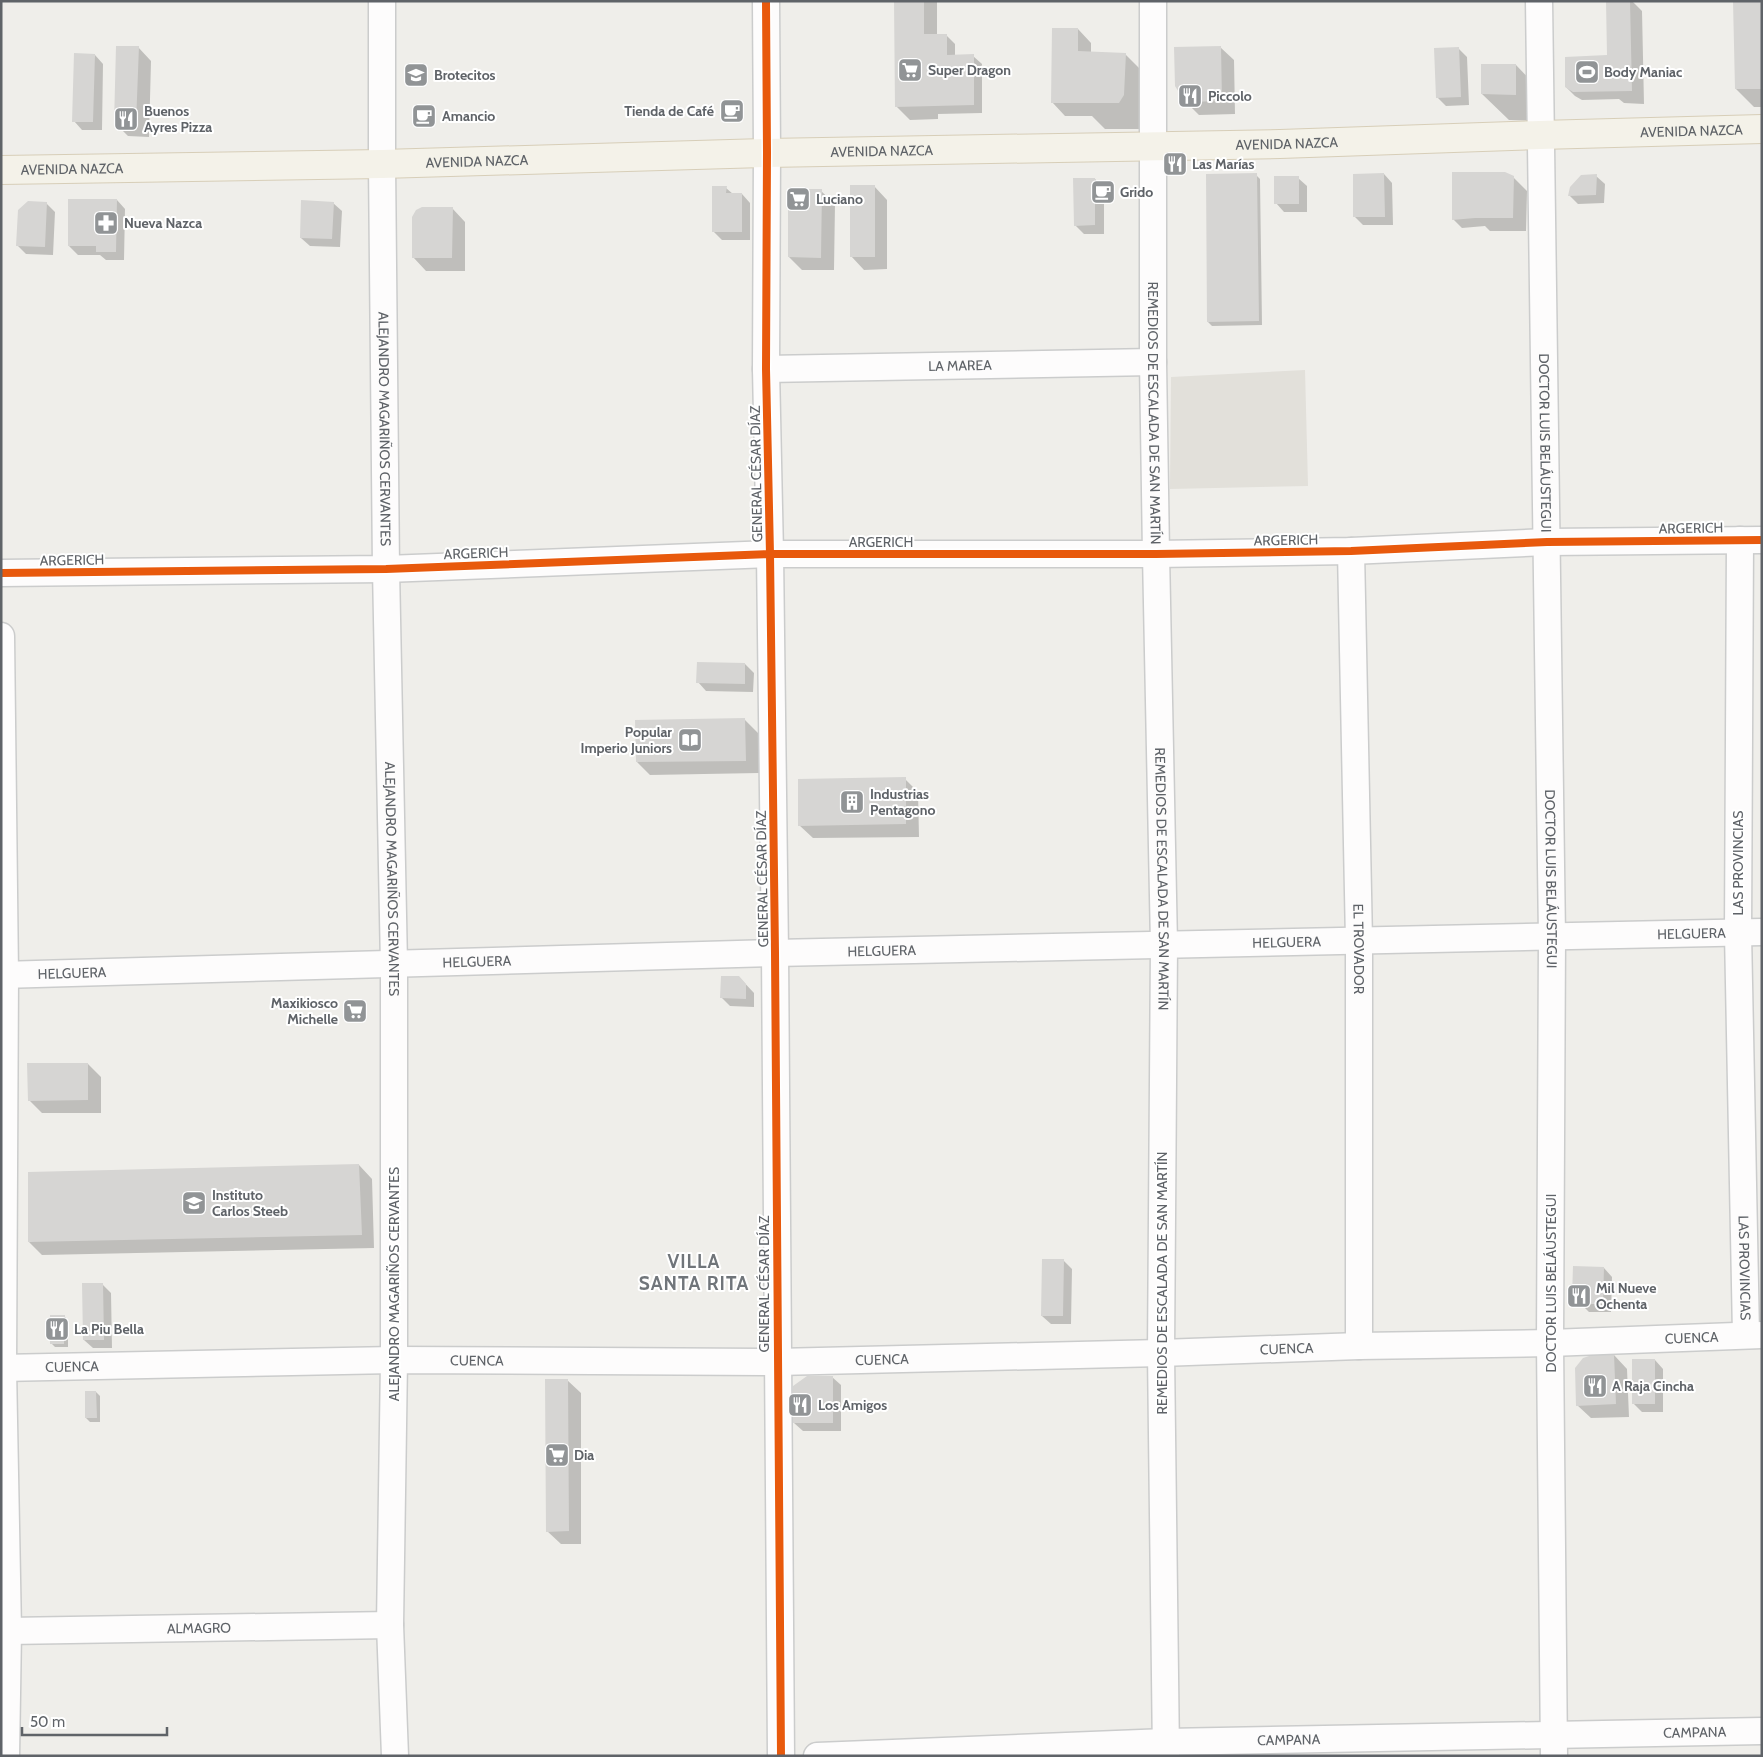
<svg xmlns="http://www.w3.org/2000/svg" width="1763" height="1757" font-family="Cabin,sans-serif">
<rect width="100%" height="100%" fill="#efeeea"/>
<!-- education -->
<path fill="#e2e0da" d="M1305 370 1308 486 1170 489 1171 377Z"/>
<!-- shadow -->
<path fill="#0003" d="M895 1H937V36H947L955 44V56H973L982 64V113L938 114V119L910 120 896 106Z
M1607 1H1632L1642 11 1644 104 1624 103 1619 99 1582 100 1575 96 1566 87 1609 58Z
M1762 1V107H1754L1736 89Z
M1078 29 1091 43V53L1125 54 1152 81 1146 129H1105L1092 116H1065L1052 102Z
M138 47 151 61 149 137 128 136 115 123Z
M1220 47 1234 60 1235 114 1199 115 1186 102Z
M1458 48 1467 57 1469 105 1446 106 1437 97Z
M95 55 103 64 102 130H82L74 121Z
M1516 65 1542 92V121L1509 120 1482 94Z
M1384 174 1392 183 1393 225H1363L1355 217Z
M1256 175 1260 179 1262 325 1212 326 1208 322Z
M1596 176 1605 184 1604 203 1578 204 1569 195Z
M1513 177 1527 191 1526 231H1490L1485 226 1462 228 1453 219Z
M1298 178 1307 186V212H1284L1276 203Z
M1095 179 1104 188V234H1084L1075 225Z
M874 186 887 200V269L864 270 851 256Z
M726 188 733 194H742L750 203V240H722L713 231Z
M821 191 835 204 834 270H802L789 257Z
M117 200 125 209 124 260H106L100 255H78L69 246Z
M46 203 55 212 53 255 26 254 18 246Z
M333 203 342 211 340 247 310 246 301 238Z
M452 208 465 222V271H426L413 257Z
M745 664 754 673 753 692 706 691 698 682Z
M745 720 758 733 759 773 650 775 637 762Z
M905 779 918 792 919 837 813 838 799 825Z
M739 977 754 993V1007L730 1006 722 998Z
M88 1064 101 1077V1113H42L29 1100Z
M359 1165 372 1179 374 1248 42 1255 29 1242Z
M1063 1260 1072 1269 1071 1324H1051L1042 1316Z
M1604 1268 1612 1277 1611 1312H1589L1574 1297Z
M102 1284 111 1293 112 1348H93L84 1340Z
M64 1316 68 1320V1347H55L51 1343Z
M1614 1355 1627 1369 1629 1417 1591 1418 1577 1405Z
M1655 1360 1663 1369V1412H1642L1633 1403Z
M832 1377 841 1385V1431H803L794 1423Z
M567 1380 581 1393V1544H561L547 1531Z
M96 1392 100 1396V1422H90L86 1418Z"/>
<!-- building -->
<path fill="#d6d5d3" d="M894 1H924V34H947V55L974 54V105L895 107Z
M1606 1H1630L1632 91 1573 92 1565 87V57L1607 55Z
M1733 1H1762V89H1735Z
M1052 28H1078V51L1126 53 1124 95 1119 103H1051Z
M116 46H139L136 124H114Z
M1221 46 1222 101 1185 102 1175 86 1174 47Z
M1459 47 1461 97 1436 98 1434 48Z
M74 53 95 54 93 122H72Z
M1481 64H1516V95L1481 94Z
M1452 172H1505L1514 176 1513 218H1475L1452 220Z
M1257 173 1259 321 1207 322 1206 174Z
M1384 173 1385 217H1353V174Z
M1597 174 1596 195 1568 196 1570 187 1581 175Z
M1274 176H1299V204H1274Z
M1073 178H1095V225L1074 226Z
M850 185H875V257H850Z
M712 186H727L726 193H742V232H712Z
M788 189H822L821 258 788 257Z
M68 199H117L116 252H96V246H68Z
M301 200 334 202 332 239 300 238Z
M28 201 47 202 45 247 16 246 18 210Z
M422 207H453L452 258H412V217L416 210Z
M697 662 745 663V684L696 683Z
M745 718 746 761 636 762 635 720Z
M906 777V824L798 826V779Z
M721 976H739L746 984V999L720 998Z
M27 1063H88V1100L28 1101Z
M359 1164 362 1235 28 1242V1172Z
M1042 1259H1064L1063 1316H1041Z
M1573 1266 1604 1267 1603 1304H1580L1572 1297Z
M82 1283H103L104 1340H83Z
M50 1315H65L64 1344H50Z
M1614 1354 1616 1404 1576 1406 1575 1368 1583 1358 1592 1355Z
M1632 1359H1655V1404H1632Z
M807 1376H833V1423H793V1386Z
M545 1379H568L569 1531 546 1532Z
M85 1391H96L97 1418H85Z"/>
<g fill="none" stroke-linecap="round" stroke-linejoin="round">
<defs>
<g id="minor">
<path id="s1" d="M382 1V164L386 569 394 965V1360L390 1625 395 1756"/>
<path d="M766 1 767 153 766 369 770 554 775 953 781 1756"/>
<path id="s2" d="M1153 1V362L1156 554 1164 945 1161 1353 1166 1756"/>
<path id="s3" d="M1539 1 1552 937 1550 1343 1554 1756"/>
<path id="s4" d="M766 369 1153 362"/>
<path id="s5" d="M1740 540 1738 933 1746 1335"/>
<path id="s6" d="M1351 551 1359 941V1346"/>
<path d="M1 573 386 569 770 554H1156L1351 551 1547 542 1762 540"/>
<path d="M1 636 5 975 3 1368 8 1631 6 1756"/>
<path id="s7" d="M1 975 775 953 1762 932"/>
<path id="s8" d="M1 1368 394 1360 777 1362 1161 1353 1359 1346 1550 1343 1762 1335"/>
<path id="s9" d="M8 1631 390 1625"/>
<path id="s10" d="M817 1756 1166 1742 1762 1731"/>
</g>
<g id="major">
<path id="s11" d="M1 170 382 164 767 153 1280 144 1540 135 1762 129"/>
</g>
</defs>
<!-- minor casing -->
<use href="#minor" stroke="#cbcccc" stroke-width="29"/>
<!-- major casing -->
<use href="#major" stroke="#d7ceb8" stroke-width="30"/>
<!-- minor -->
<use href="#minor" stroke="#fdfcfc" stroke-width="26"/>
<!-- major -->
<use href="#major" stroke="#f4f2e9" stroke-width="28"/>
<defs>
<path id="cycleway" d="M766 1 767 153 766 369 770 554 775 953 781 1756
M1 573 386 569 770 554H1156L1351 551 1547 542 1762 540"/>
</defs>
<!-- cycleway casing -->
<use href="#cycleway" stroke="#fff" stroke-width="11"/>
<!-- cycleway -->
<use href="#cycleway" stroke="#e8590c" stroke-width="8"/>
</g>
<!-- icons -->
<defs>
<symbol id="supermarket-square" viewBox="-11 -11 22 22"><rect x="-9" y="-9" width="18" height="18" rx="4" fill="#919496" stroke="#fff"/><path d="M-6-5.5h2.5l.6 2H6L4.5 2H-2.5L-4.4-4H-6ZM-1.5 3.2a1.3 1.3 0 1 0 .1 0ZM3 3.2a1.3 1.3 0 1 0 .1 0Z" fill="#fff"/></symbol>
<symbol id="stadium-square" viewBox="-11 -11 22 22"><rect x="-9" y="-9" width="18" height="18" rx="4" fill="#919496" stroke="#fff"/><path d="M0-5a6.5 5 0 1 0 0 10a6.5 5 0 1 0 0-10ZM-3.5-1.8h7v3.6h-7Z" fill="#fff"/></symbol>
<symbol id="school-square" viewBox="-11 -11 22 22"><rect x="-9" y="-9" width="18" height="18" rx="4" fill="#919496" stroke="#fff"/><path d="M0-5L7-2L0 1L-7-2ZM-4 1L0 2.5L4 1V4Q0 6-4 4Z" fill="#fff"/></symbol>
<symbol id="restaurant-square" viewBox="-11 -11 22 22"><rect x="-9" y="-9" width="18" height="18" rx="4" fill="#919496" stroke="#fff"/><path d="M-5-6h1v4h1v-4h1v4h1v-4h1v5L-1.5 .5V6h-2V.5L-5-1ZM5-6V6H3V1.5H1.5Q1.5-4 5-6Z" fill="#fff"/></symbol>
<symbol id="cafe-square" viewBox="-11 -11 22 22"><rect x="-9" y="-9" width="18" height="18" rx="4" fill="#919496" stroke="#fff"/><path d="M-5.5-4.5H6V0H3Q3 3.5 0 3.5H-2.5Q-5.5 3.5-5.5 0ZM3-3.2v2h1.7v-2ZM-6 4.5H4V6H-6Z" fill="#fff"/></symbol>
<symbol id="pharmacy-square" viewBox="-11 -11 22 22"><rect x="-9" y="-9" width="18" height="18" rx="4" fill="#919496" stroke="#fff"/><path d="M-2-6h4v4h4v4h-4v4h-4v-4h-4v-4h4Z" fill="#fff"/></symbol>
<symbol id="library-square" viewBox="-11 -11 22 22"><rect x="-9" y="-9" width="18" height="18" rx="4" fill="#919496" stroke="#fff"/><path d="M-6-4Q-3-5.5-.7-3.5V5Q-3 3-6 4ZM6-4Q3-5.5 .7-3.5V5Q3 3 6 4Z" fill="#fff"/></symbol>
<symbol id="building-square" viewBox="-11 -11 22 22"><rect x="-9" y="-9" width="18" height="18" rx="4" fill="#919496" stroke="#fff"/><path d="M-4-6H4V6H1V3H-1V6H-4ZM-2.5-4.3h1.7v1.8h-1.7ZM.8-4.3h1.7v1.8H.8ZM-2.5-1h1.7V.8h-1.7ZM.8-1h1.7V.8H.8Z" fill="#fff"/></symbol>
</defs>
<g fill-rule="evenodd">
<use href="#supermarket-square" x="896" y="56" width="28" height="28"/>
<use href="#stadium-square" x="1573" y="58" width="28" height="28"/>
<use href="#school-square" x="402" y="61" width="28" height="28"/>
<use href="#restaurant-square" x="1176" y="82" width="28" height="28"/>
<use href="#cafe-square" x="718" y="97" width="28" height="28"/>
<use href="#cafe-square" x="410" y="102" width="28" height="28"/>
<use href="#restaurant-square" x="112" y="105" width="28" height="28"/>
<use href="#restaurant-square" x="1161" y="150" width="28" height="28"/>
<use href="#cafe-square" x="1089" y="178" width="28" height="28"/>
<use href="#supermarket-square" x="784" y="185" width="28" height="28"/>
<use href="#pharmacy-square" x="92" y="209" width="28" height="28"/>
<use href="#library-square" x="676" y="726" width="28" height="28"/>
<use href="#building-square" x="838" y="788" width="28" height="28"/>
<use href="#supermarket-square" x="341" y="997" width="28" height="28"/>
<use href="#school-square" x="180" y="1189" width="28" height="28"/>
<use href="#restaurant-square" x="1565" y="1282" width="28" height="28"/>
<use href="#restaurant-square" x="43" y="1315" width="28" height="28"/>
<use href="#restaurant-square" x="1581" y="1372" width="28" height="28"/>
<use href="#restaurant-square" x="786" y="1391" width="28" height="28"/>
<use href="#supermarket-square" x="543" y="1441" width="28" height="28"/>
</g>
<g text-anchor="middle" stroke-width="4" stroke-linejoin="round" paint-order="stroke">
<!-- poi labels -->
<g font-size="14" font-weight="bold" fill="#5f6368" stroke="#fff" text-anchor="start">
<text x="928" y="75">Super Dragon</text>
<text x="1604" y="77">Body Maniac</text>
<text x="434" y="80">Brotecitos</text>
<text x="1208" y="101">Piccolo</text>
<text x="144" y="116">Buenos<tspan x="144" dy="16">Ayres Pizza</tspan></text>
<text x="714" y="116" text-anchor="end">Tienda de Café</text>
<text x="442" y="121">Amancio</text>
<text x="1192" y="169">Las Marías</text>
<text x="1120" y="197">Grido</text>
<text x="816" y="204">Luciano</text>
<text x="124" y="228">Nueva Nazca</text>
<text x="672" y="737" text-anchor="end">Popular<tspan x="672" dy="16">Imperio Juniors</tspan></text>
<text x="870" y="799">Industrias<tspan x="870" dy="16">Pentagono</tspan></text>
<text x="338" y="1008" text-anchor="end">Maxikiosco<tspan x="338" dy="16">Michelle</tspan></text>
<text x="212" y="1200">Instituto<tspan x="212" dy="16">Carlos Steeb</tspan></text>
<text x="1596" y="1293">Mil Nueve<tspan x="1596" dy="16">Ochenta</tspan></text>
<text x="74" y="1334">La Piu Bella</text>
<text x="1612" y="1391">A Raja Cincha</text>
<text x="818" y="1410">Los Amigos</text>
<text x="574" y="1460">Dia</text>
</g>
<!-- street labels -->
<g font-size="14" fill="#5f6368" stroke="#fff">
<text dy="5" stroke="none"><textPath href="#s11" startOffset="1691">AVENIDA NAZCA</textPath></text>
<text dy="5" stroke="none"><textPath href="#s11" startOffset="1286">AVENIDA NAZCA</textPath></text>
<text dy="5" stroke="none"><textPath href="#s11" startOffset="881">AVENIDA NAZCA</textPath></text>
<text dy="5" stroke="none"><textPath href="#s11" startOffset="476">AVENIDA NAZCA</textPath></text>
<text dy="5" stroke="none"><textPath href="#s11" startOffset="71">AVENIDA NAZCA</textPath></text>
<text dy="5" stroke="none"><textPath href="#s4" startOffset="194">LA MAREA</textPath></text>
<text dy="5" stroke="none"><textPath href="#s2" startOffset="412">REMEDIOS DE ESCALADA DE SAN MARTÍN</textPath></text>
<text dy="5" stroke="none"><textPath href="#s1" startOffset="428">ALEJANDRO MAGARIÑOS CERVANTES</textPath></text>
<text dy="5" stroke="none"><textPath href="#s3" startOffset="442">DOCTOR LUIS BELÁUSTEGUI</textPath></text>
<text transform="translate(756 474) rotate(-91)" y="5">GENERAL CÉSAR DÍAZ</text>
<text transform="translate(1691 528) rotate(-1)" y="5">ARGERICH</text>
<text transform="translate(1286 540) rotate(-1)" y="5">ARGERICH</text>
<text x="881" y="547">ARGERICH</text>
<text transform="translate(476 553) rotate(-2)" y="5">ARGERICH</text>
<text transform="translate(72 560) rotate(-1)" y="5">ARGERICH</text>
<text transform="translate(1738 863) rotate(-90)" y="5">LAS PROVINCIAS</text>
<text dy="5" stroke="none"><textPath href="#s2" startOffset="878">REMEDIOS DE ESCALADA DE SAN MARTÍN</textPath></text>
<text dy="5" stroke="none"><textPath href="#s3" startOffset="878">DOCTOR LUIS BELÁUSTEGUI</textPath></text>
<text dy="5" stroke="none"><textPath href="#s1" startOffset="878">ALEJANDRO MAGARIÑOS CERVANTES</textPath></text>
<text transform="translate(762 879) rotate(-91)" y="5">GENERAL CÉSAR DÍAZ</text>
<text dy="5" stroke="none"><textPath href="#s7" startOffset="1691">HELGUERA</textPath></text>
<text dy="5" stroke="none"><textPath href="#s7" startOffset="1286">HELGUERA</textPath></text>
<text dy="5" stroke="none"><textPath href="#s6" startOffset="398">EL TROVADOR</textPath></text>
<text dy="5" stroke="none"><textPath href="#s7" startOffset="881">HELGUERA</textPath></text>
<text dy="5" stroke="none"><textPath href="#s7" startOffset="476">HELGUERA</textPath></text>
<text dy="5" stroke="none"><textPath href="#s7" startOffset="71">HELGUERA</textPath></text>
<text dy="5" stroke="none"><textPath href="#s5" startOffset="728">LAS PROVINCIAS</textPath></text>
<text transform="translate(1162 1283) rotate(-90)" y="5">REMEDIOS DE ESCALADA DE SAN MARTÍN</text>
<text transform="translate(1551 1283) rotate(-90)" y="5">DOCTOR LUIS BELÁUSTEGUI</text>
<text transform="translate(394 1284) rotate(-90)" y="5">ALEJANDRO MAGARIÑOS CERVANTES</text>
<text transform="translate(764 1284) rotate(-90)" y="5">GENERAL CÉSAR DÍAZ</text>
<text dy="5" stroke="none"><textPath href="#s8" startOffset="1691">CUENCA</textPath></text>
<text dy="5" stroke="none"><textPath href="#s8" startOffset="1286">CUENCA</textPath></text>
<text dy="5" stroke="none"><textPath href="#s8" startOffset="881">CUENCA</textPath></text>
<text dy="5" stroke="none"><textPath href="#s8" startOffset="476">CUENCA</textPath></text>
<text dy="5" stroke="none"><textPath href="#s8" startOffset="71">CUENCA</textPath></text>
<text dy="5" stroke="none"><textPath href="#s9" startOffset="191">ALMAGRO</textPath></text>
<text dy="5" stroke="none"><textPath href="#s10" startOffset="878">CAMPANA</textPath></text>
<text dy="5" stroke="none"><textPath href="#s10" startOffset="472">CAMPANA</textPath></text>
</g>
<!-- district labels -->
<g font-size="19" font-weight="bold" letter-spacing="1" fill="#70757a" stroke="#fff">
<text x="694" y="1268">VILLA<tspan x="694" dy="22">SANTA RITA</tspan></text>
</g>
</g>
<!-- border -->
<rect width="1763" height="1757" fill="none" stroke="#5f6368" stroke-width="5"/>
<!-- scale -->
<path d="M22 1727v8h145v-8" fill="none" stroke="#5f6368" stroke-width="2.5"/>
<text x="30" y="1727" font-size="15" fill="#5f6368" stroke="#ffffff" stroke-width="4" paint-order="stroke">50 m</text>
</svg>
